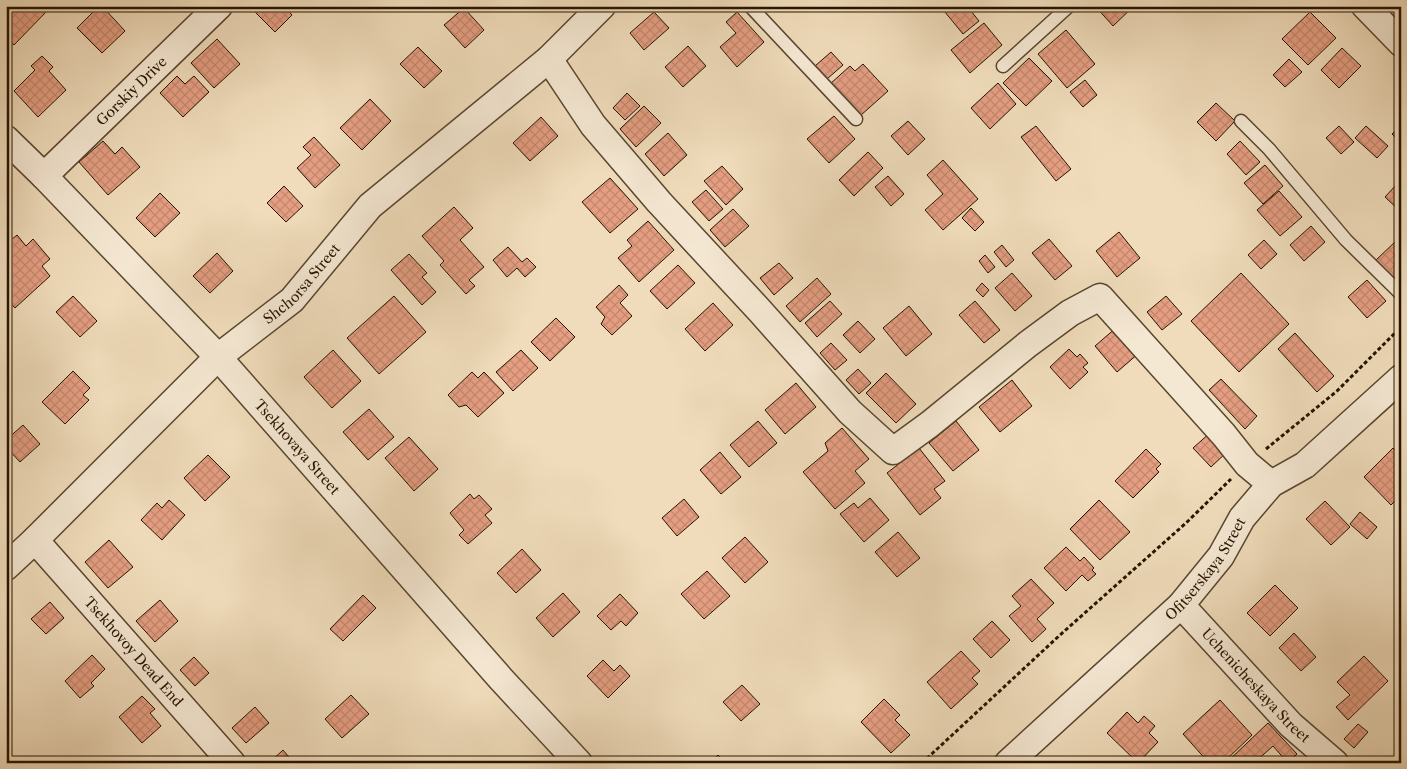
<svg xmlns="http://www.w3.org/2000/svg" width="1407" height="769" font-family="'Libre Caslon Text',serif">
<defs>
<pattern id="building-cross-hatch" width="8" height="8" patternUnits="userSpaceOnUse" patternTransform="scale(1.25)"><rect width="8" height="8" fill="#e59e82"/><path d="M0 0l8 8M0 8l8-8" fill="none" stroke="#c4876e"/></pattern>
</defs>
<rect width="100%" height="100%" fill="#f0dcbb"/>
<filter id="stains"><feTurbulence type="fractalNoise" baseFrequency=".004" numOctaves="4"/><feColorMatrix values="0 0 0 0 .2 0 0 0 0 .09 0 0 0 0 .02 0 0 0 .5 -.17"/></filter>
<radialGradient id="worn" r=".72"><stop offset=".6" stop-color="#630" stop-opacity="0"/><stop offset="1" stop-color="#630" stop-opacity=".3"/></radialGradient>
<!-- building -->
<path fill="url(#building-cross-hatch)" stroke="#251400" d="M6 6H44L48 10 14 45 6 38Z
M99 6H102L125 31 102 53 77 28Z
M252 6H284L292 15 275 32 251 8Z
M940 6H967L979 21 963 34Z
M1095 6H1134L1113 26Z
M464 8 484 30 465 48 444 25Z
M654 12 669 28 644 50 630 33Z
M737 12 764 42 737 67 720 47 736 33 726 22Z
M1310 12 1336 38 1308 65 1282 39Z
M984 23 1002 45 970 73 951 50Z
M1066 30 1095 64 1067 88 1038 54Z
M217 39 240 64 214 88 191 63Z
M688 46 706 66 683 87 665 67Z
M418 47 442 71 424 88 400 64Z
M1342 48 1361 66 1339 88 1321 70Z
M831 52 843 65 827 79 815 66Z
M42 56 53 67 49 71 66 90 38 117 14 91 35 70 31 66Z
M1029 58 1052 81 1026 106 1003 83Z
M1289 59 1302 72 1285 87 1273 75Z
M863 64 888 91 860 116 830 84 850 66 855 71Z
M177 76 185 84 194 76 209 92 183 117 160 93Z
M1085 80 1097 95 1083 107 1070 92Z
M998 83 1016 104 990 129 971 108Z
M627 93 640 106 625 120 613 108Z
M370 99 391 121 362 150 340 128Z
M1216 103 1235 121 1216 141 1197 122Z
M644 106 661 123 636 147 620 129Z
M834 116 855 139 829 163 807 139Z
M541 117 558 136 530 161 513 143Z
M908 121 925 139 908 155 891 136Z
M1036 126 1071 169 1056 181 1021 137Z
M1339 126 1354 142 1341 154 1326 138Z
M1366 126 1388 146 1377 158 1355 138Z
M1401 126V143L1392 134Z
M668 133 687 155 664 176 645 154Z
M314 137 340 165 315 188 297 168 311 155 303 147Z
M103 141 115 154 122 147 140 167 108 195 79 162Z
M1240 141 1260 162 1246 175 1227 154Z
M868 152 883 168 854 196 839 180Z
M943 160 978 199 943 230 925 210 943 194 927 175Z
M1265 165 1283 186 1263 204 1244 183Z
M722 166 743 189 726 205 704 181Z
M888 176 904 194 891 206 875 187Z
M610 178 638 209 610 233 582 202Z
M1396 185 1401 190V212L1385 197Z
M284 186 303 206 286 222 267 203Z
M706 190 723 209 709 221 692 202Z
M1279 191 1302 217 1280 236 1257 210Z
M160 193 180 213 155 237 136 218Z
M454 207 473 228 460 240 484 267 469 280 475 286 466 294 440 265 444 261 422 236Z
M971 208 984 222 975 231 962 218Z
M733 209 749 226 725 247 710 230Z
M648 221 674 250 639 282 618 258 632 246 627 240Z
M1311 226 1325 242 1304 261 1290 245Z
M1119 232 1140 258 1117 277 1096 251Z
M17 235 26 246 33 239 50 259 42 266 50 276 15 308 6 298V244Z
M1049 239 1072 266 1055 280 1032 253Z
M1264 240 1277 254 1261 269 1248 255Z
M1397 240 1401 243V288L1375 261Z
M1002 245 1014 260 1006 267 994 252Z
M508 247 522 262 527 258 536 267 525 277 517 268 507 277 493 260Z
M217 253 233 271 210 293 193 276Z
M409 254 427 273 422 277 436 292 422 305 391 270Z
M985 255 995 267 988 273 979 261Z
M779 263 793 278 774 295 760 278Z
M678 265 695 283 667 309 650 291Z
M1012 273 1032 296 1015 311 995 288Z
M1241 273 1289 324 1239 372 1191 321Z
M817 278 831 294 800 322 786 306Z
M1367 280 1386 301 1367 318 1348 297Z
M982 283 989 290 983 297 976 290Z
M619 285 628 295 620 303 632 316 612 335 601 324 605 317 596 307Z
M73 296 97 321 80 337 56 312Z
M394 296 426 332 379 374 347 338Z
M1166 296 1182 314 1162 330 1147 312Z
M830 301 842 314 817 337 805 323Z
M975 301 1000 330 984 343 959 315Z
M713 303 733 325 705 351 685 329Z
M909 306 932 334 906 356 883 328Z
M556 318 575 337 550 361 531 342Z
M858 321 875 339 860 353 843 335Z
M1117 327 1139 353 1117 372 1095 346Z
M1295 333 1334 376 1317 392 1278 349Z
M831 343 847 360 835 370 820 353Z
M1069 349 1077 357 1080 354 1088 363 1083 367 1088 372 1070 389 1050 367Z
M333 350 361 381 332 408 304 377Z
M521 350 538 368 513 391 496 372Z
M858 369 871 383 859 394 846 380Z
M73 371 90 388 83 395 89 400 65 424 42 402Z
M472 372 478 378 484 372 504 393 478 417 466 405 459 407 448 395Z
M886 373 916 404 896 423 866 393Z
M1221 379 1257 416 1245 429 1209 390Z
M1012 380 1032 406 1000 432 979 407Z
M796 383 816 407 785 434 765 410Z
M369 409 394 437 368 460 343 432Z
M758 421 777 443 749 467 730 445Z
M956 421 979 450 953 471 929 443Z
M23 425 40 444 20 462 6 447V440Z
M842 428 869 459 855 471 865 483 835 509 803 472 828 451 825 443Z
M1211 432 1228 451 1211 467 1193 448Z
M409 437 438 469 414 491 385 458Z
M919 448 945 481 934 489 941 498 920 515 887 473Z
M1393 448 1401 456V495L1391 505 1364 477Z
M1146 449 1161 464 1156 469 1159 472 1133 498 1115 481Z
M720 452 741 477 721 494 700 470Z
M208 455 230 477 205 501 184 478Z
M470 494 474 499 479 495 492 509 485 515 492 523 468 544 459 535 464 530 450 513Z
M870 498 889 520 864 542 840 514 854 503 858 508Z
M684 499 699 517 677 536 662 518Z
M169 500 185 515 162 540 141 520 157 503 162 508Z
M1099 500 1130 532 1100 560 1070 529Z
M1325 501 1350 527 1331 545 1306 519Z
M1360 512 1377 527 1367 539 1350 524Z
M898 532 920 558 897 577 875 552Z
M745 537 768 562 745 583 722 558Z
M109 540 133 567 108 588 85 562Z
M1066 547 1080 561 1084 557 1094 568 1092 570 1096 574 1088 581 1082 575 1066 591 1044 568Z
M522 549 541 570 516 593 497 573Z
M707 571 730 596 704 619 681 594Z
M1031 579 1054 603 1037 619 1046 629 1032 642 1009 616 1021 606 1012 596Z
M1275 585 1298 608 1270 636 1247 613Z
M563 593 580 612 553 637 536 618Z
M620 594 638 613 626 626 621 621 611 630 597 616Z
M363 595 376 608 343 641 330 629Z
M160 600 178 621 155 642 136 621Z
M50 602 64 618 46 634 31 619Z
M992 621 1010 640 991 658 973 639Z
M1294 633 1316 657 1301 671 1279 648Z
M961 651 980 671 972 678 978 684 951 709 927 682Z
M92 655 105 669 91 683 94 686 80 698 65 681Z
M1364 656 1388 681 1348 720 1336 707 1350 695 1337 682Z
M194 657 209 673 195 686 180 670Z
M603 660 614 671 620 665 630 676 608 698 587 676Z
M742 685 760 704 741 721 723 702Z
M351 695 369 714 342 738 325 719Z
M142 696 155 709 150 713 161 726 142 743 119 717Z
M884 699 900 715 895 720 910 735 891 753 861 722Z
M1220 700 1252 735 1223 763H1209L1183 734Z
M255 707 269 723 246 743 232 728Z
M1127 712 1138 723 1144 716 1155 726 1149 733 1158 742 1138 763 1107 733Z
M1268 723 1297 754 1288 763 1273 746 1254 763H1226Z
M1358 724 1368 732 1354 748 1344 739Z
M283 750 294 763H269Z
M718 755 726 763H710Z"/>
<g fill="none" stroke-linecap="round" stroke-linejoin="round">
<defs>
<path id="service" d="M750 6 856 119
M1003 66 1069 6
M1241 121 1269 149 1346 240 1401 294"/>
<g id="minor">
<path d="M1365 6 1401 43"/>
<path d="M549 59 593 125 659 202 760 311 850 412 893 451 930 424 1028 344 1070 313 1100 297 1224 435 1247 464 1271 484"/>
<path id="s1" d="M6 139 44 176 218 357 501 679 579 763"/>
<path id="s2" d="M44 176 219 6"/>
<path id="s3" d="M35 540 232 763"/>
<path id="s4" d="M6 567 35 540 218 357 292 300 370 206 549 59 602 6"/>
<path id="s5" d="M1181 605 1291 725 1335 763"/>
<path id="s6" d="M1008 763 1181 605 1221 556 1242 518 1271 484 1305 465 1401 378"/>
</g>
</defs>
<!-- service casing -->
<use href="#service" stroke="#58462f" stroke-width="15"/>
<!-- minor casing -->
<use href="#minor" stroke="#58462f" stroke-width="29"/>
<!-- path -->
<path stroke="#251400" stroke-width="3" stroke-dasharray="4 2.5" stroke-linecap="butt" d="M1266 449 1337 391 1401 327
M922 763 1060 635 1186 523 1231 479"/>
<!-- service -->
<use href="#service" stroke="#f5e8d3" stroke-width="12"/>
<!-- minor -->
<use href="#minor" stroke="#f5e8d3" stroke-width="26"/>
</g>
<g text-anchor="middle" stroke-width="4" stroke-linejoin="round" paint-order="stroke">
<!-- street labels -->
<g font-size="14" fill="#251400" stroke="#f5e8d3">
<text dy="5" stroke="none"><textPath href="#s2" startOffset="122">Gorskiy Drive</textPath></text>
<text dy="5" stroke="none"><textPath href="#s4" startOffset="410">Shchorsa Street</textPath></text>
<text dy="5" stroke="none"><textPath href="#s1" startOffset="424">Tsekhovaya Street</textPath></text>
<text dy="5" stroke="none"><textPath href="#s6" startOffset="278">Ofitserskaya Street</textPath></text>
<text dy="5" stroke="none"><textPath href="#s3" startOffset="149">Tsekhovoy Dead End</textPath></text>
<text dy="5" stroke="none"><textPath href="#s5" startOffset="110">Uchenicheskaya Street</textPath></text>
</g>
</g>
<!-- margin -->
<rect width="1407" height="769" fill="none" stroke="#f0dcbb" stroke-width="25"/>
<rect x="8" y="8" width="1392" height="754" fill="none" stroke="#251400" stroke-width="2.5"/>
<rect x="12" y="12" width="1382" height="744" fill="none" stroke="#251400"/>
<rect width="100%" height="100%" filter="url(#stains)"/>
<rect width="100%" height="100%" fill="url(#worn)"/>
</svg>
